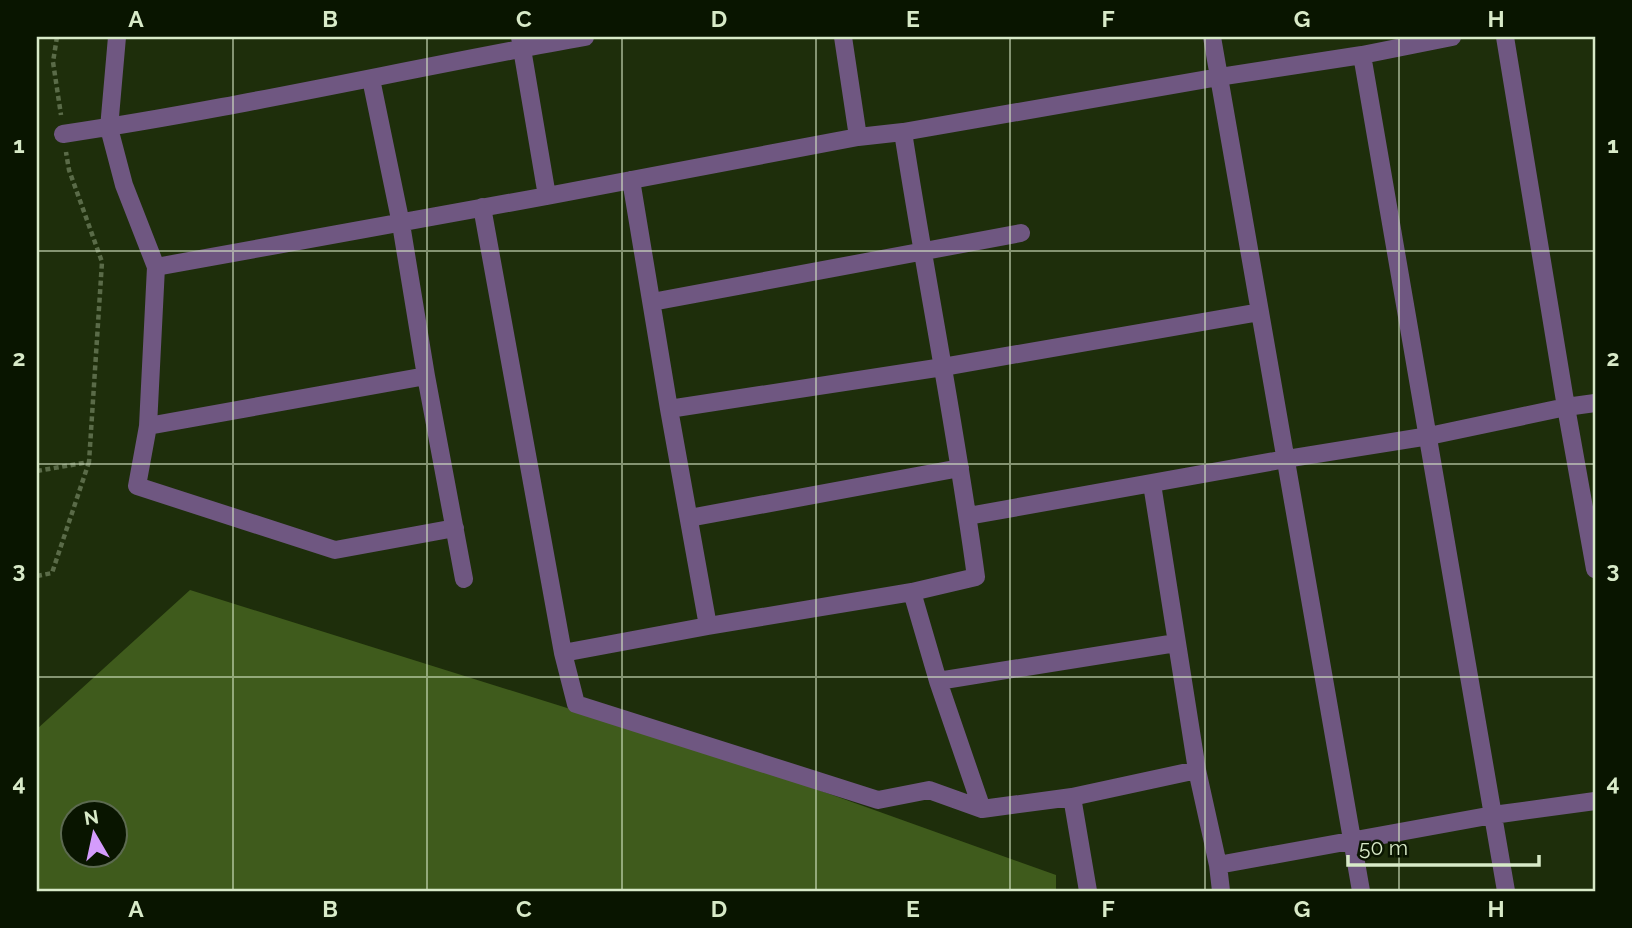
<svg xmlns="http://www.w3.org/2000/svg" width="1632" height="928" font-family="Raleway,sans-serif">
<rect width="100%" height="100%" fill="#1e2e0b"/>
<!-- green -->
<path fill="#3f5b1c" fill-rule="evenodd" d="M190 590 746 764 1056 875V891H37V729ZM74 813H116V855H74Z"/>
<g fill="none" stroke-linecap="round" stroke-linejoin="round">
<!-- path -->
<path stroke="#5a6b48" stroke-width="4.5" stroke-dasharray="5 3.5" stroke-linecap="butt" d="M57 37 53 62 61 115
M37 471 89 462 102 262 69 170 66 152
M37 576 52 573 89 462"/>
<!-- street -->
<path stroke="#6f5781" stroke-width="18" d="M117 37 109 128 124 185 156 267 148 426 137 486 335 550 455 528
M1212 37 1361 891
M1505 37 1566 407 1595 569
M1362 55 1506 891
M371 79 401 224 426 376 464 579
M903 132 1219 77 1362 55 1452 37
M63 134C238 108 411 68 585 37
M631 180 669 409 708 626
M547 196 858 137
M482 207 563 653 576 704 878 800 929 790 982 809 1072 797 1088 891
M156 267 547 196 520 37
M652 302 1021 233
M669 409 943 367 1260 312
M148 426 426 376
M1152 484 1197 770 1218 865
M968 516 1286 459 1429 436 1566 407 1595 403
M689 518 960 468
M912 592 938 681 982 809
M563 653 708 626 912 592 976 577C956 428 926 280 903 132L858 137 843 37
M938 681 1176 643
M1072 797 1197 770
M1221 891 1218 865 1493 815 1595 801"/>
</g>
<!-- grid -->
<path fill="none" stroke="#d8eac8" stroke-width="2" stroke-opacity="0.55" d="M233 37V891M427 37V891M622 37V891M816 37V891M1010 37V891M1205 37V891M1399 37V891M37 251H1595M37 464H1595M37 677H1595"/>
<!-- border -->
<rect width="1632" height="928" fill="none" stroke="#091500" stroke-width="77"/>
<!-- north arrow -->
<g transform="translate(94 834) rotate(351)"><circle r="33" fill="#091500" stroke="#5c6a50" stroke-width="2"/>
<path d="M0-5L12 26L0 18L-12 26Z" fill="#d49cfc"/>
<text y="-10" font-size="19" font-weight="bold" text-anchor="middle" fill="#d8eac8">N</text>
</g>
<!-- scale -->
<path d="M1348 855v10h191v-10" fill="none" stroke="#d8eac8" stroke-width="3.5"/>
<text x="1359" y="855" font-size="21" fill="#d8eac8" stroke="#091500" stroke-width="5" paint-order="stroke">50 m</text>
<rect x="38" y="38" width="1556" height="852" fill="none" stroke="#d8eac8" stroke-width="2.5"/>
<g font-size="23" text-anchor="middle" font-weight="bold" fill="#d8eac8">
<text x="136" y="27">A</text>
<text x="330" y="27">B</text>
<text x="524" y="27">C</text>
<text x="719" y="27">D</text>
<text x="913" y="27">E</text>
<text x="1108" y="27">F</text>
<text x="1302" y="27">G</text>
<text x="1496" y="27">H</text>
<text x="19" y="153">1</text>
<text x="1613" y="153">1</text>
<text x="19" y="366">2</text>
<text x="1613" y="366">2</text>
<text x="19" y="578">3</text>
<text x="1613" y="578">3</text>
<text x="19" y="791">4</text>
<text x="1613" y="791">4</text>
<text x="136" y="917">A</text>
<text x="330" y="917">B</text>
<text x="524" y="917">C</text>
<text x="719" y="917">D</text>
<text x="913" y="917">E</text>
<text x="1108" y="917">F</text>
<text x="1302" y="917">G</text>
<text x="1496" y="917">H</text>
</g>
</svg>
